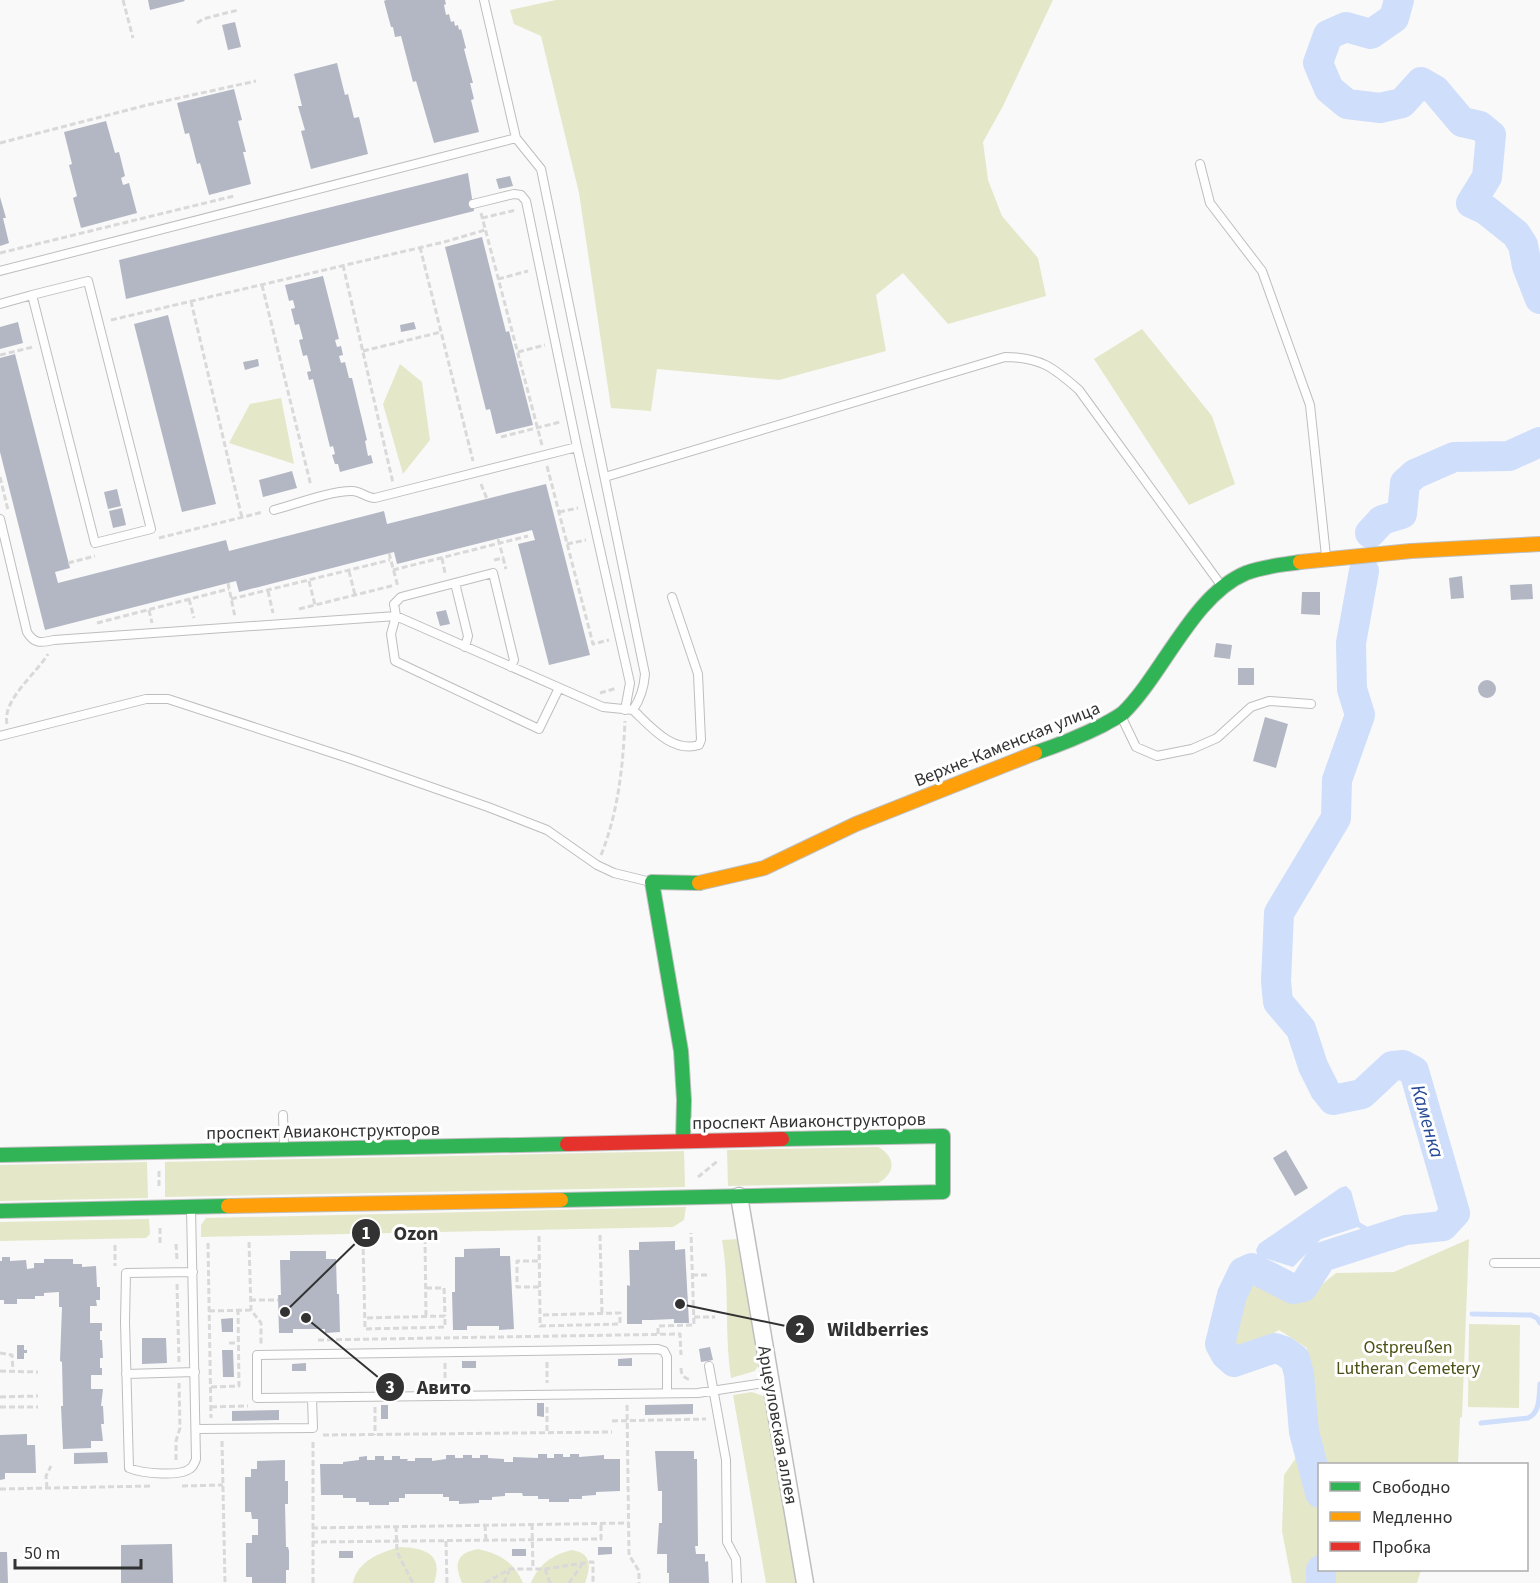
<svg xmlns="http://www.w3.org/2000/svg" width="1540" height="1583" font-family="'Source Sans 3',sans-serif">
<rect width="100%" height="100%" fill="#f9f9f9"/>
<!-- green -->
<path fill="#e5e7c9" d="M556 0H1053L1003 106 983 142 988 180 1002 216 1038 258 1046 296 948 324 903 273 876 295 886 351 779 380 657 369 651 411 611 408 579 193 541 36 514 24 510 10Z
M1142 329 1212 416 1235 484 1189 505 1094 359Z
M400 364 422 382 430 440 403 474 383 404Z
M281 398 294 464 229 443 250 404Z
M878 1147C896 1156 896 1174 878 1183L728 1186 727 1150Z
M684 1151 685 1187 165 1197V1162Z
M147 1162 148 1198 0 1201V1165Z
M686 1207 684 1220 673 1227 201 1237V1225L206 1218Z
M149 1219 150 1234 146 1238 0 1241V1222Z
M740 1239 761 1361 755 1371 731 1378C724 1332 730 1285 722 1240Z
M1469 1239 1462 1417 1460 1418 1458 1464H1320V1570H1421L1417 1583H1292L1282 1531 1284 1475 1312 1435 1307 1348 1279 1330 1234 1356 1233 1324 1254 1283 1309 1295 1336 1273 1394 1272Z
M1469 1324 1520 1325 1519 1408 1468 1407Z
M752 1392 763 1396 766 1401 797 1583H766L733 1395Z
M400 1547C425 1548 444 1554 434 1583H353C357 1561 381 1552 400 1547Z
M478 1549C500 1554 514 1562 523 1583H462C454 1564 456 1553 478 1549Z
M572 1550C592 1553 591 1567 585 1583H531C539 1564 552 1555 572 1550Z"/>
<!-- water -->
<path fill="#cfdefb" d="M1346 1186 1351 1191 1360 1223 1358 1227 1321 1239 1293 1267 1258 1256 1256 1250 1259 1244 1340 1188Z"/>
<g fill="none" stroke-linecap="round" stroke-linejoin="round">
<!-- stream -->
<path stroke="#cfdefb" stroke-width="5" d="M1359 1225 1368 1230 1374 1239
M1472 1314 1531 1315 1537 1318 1540 1323
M1481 1423 1528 1418C1540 1413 1539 1397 1540 1384"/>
<!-- river -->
<path stroke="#cfdefb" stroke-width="30" d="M1399 0 1394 18 1371 34 1346 27 1328 35 1318 63 1329 89 1347 104 1380 108 1402 103 1421 82 1435 90 1462 122 1480 126 1491 135 1487 177 1471 203 1486 210 1516 234 1523 245 1527 266 1540 299
M1370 533 1382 520 1402 514 1405 483 1415 474 1454 457 1509 456 1540 442
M1320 1493 1304 1432 1299 1374 1295 1359 1284 1351 1275 1348 1234 1362 1226 1355 1220 1344 1232 1295 1243 1272 1252 1268 1293 1289 1303 1287 1322 1257 1406 1230 1443 1226 1455 1213 1414 1071 1403 1065 1392 1066 1362 1094 1333 1100 1325 1090 1313 1066 1301 1029 1278 1002 1276 981 1279 913 1336 818 1337 780 1360 715 1352 689 1351 643 1364 571
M1321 1570V1583"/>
</g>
<!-- building -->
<path fill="#b3b7c4" d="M148 0H184L185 1 150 10Z
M386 0H445L446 4 444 5 446 15 449 14 451 22 454 21 455 26 458 25 459 30 461 29 466 48 464 49 473 83H470L474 99 471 100 479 132 434 143 416 81 413 82 401 36 395 37 393 27H391L384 1Z
M235 22 241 47 228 50 222 25Z
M337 63 345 95 348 94 354 118 359 117 368 154 311 169 301 131 305 130 298 106H302L294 74Z
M234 89 242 120 238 121 246 152H243L251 184 209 195 200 163 197 164 189 133 185 134 177 103Z
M106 121 115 153 119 152 125 176 121 178 123 185 129 183 137 213 81 228 73 198 77 196 69 165 72 164 64 132Z
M468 173 474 211 126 299 119 260Z
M510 176 513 186 499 189 496 179Z
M0 197 6 218H3L9 243 0 246Z
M482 237 506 332 509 331 533 425 496 434 490 409 486 410 445 247Z
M323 276 339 339 335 340 337 347 341 346 343 355 339 356 341 363 345 362 349 378H352L367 440 365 441 368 456 371 455 373 463 340 472 338 464H335L332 455 335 454 333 446 330 447 313 379 309 380 307 372 311 371 307 355 303 356 299 340 303 339 299 324 295 325 291 309 295 308 293 300 289 301 285 285Z
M168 315 216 504 182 512 134 324Z
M18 322 23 343 0 349V327Z
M414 322 416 329 401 332 400 325Z
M15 354 70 568 55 572 58 583 226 540 229 551 384 511 387 524 546 484 590 655 549 665 518 544 535 540 532 530 397 564 394 552 239 592 236 581 45 630 0 452V358Z
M258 359 259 366 245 370 243 362Z
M292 471 297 488 263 497 259 480Z
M117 489 121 506 108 509 104 492Z
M122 508 126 525 113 528 109 511Z
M1462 576 1464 598 1451 599 1449 578Z
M1532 584 1533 599 1511 600 1510 585Z
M1302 592H1320V615L1301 614Z
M446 610 450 624 440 626 436 612Z
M1216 643 1232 645 1230 659 1214 657Z
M1238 668H1254V685H1238Z
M1478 689a9 9 0 1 1 18 0a9 9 0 1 1-18 0Z
M1265 717 1288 724 1276 768 1253 761Z
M1286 1150 1308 1188 1295 1196 1273 1158Z
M675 1241V1250L685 1249 689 1323H674V1319L651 1320H642V1324H627V1285L630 1286 629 1250H639V1242Z
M500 1248V1256H510L514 1329 499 1330V1326H467V1330H453L452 1292H455V1257H464V1249Z
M290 1251H326V1259H336L337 1294H339L340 1332 325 1333V1329H293V1333H279L278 1295H281L280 1260H290Z
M2 1257H10V1261L26 1260 27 1269 34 1268V1263H44V1259H73V1264H82V1267L96 1266 97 1287H100V1300H96L97 1306H90V1323H102V1331H100V1340H102L103 1358H100V1368H102V1375H91V1389H103L101 1406H103L104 1424H101L103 1441H91V1448L63 1449 61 1406H63L62 1362 60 1361 62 1307H59V1292L44 1293V1296H35V1299H17V1304H4V1300H0V1261H2Z
M233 1318V1332H222L221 1319Z
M142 1338H166L167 1363 142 1364Z
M17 1345H24V1350H27V1353H24V1359H17Z
M710 1347 713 1360 701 1362 699 1349Z
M222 1350H233L234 1377H223Z
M632 1358V1366H618V1359Z
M462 1361H476V1368H462Z
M306 1363V1371H292V1364Z
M537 1403H544V1417L537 1416Z
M693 1404V1414L645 1415V1405Z
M381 1405H388V1419H381Z
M279 1410V1420L232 1421V1411Z
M27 1434V1445H35L36 1473H5V1479L0 1480V1435Z
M655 1451H694V1459H697L698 1546H695L696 1554H705V1562L708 1561 709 1583H669V1573H667V1554H657L659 1523H662V1491H658Z
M107 1452 108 1463 74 1464V1453Z
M538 1454H547V1458H554V1454H563V1457H570V1454H579V1457L604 1455V1459H620V1491L596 1492V1495L582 1496V1499H569V1502H549V1499H538V1496H523L522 1493H505V1496L492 1497V1500H479V1503L459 1504V1501H449V1497H443V1494H405V1498H399V1502H389V1505H369V1502H356V1498H343V1495H321L320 1464H343V1462L359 1460V1457L367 1456V1460H375V1456H384V1460H392V1456H400V1459H408L407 1461H415V1458H432V1461L446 1459V1455H455V1458H463V1455H472V1458H480V1455H488V1458L504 1459V1462H513V1457L538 1458Z
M285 1460V1481H288V1504H285L286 1547H288L289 1551V1570H286V1583H252V1577H246V1543H252V1535H258V1519H252L251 1512H245V1477H251V1469H257V1461Z
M172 1544 173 1583H121V1545Z
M598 1547H612V1554L598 1555Z
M512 1549H526V1556H512Z
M339 1551H353V1558H339Z
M0 1552H7L8 1583H0Z"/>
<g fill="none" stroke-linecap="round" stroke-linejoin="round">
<defs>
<path id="lane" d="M1200 164 1210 203 1262 271 1310 405 1326 556
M473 204 514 194 521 195 526 201 577 447
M0 271 516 138
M88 281 151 529 95 543 32 295Z
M0 304 32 295
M605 477 1005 357C1040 357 1053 367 1079 390L1221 585
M274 510C296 504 330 491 352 491 361 491 366 498 375 498L577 447 630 683 625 710
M0 519 27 632C34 644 41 643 54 640L396 616 603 707 633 710C641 698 644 688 645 674L541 169 516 138 484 0
M455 583 468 636 465 647
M511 667 514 660 493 573 401 597 394 604 396 616 391 634 395 661 539 729 559 688
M633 710C651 727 672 753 699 745L701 740 698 674 672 597
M1121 716 1136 747 1157 756 1192 749 1217 738 1251 707 1269 701 1311 704
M0 736 146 699H168L351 759 488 807 547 830 597 865 614 873 651 882
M283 1115 284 1147
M191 1208 196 1459C196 1460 193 1466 192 1467 182 1478 141 1473 129 1468L125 1322 126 1273 193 1272
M1494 1263H1540
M709 1366 726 1460 727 1542 736 1559 737 1583
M126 1374 195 1372
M667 1393V1357L664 1351 658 1349 257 1355V1398L698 1393 771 1382
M196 1429 313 1428 312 1398"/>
<path id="street" d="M739 1196 805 1583"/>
<path id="fast" d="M1035 753C1059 745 1081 736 1103 725 1109 721 1117 718 1123 713 1163 674 1193 595 1246 573 1263 566 1283 565 1300 562
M683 1141 684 1100 681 1051 652 882 699 883
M0 1155 567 1144
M561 1200 943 1192V1136L782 1139
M0 1211 228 1206"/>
<path id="slow" d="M1300 562 1411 551 1540 544
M699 883 764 868 856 824 1035 753
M228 1206 561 1200"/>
<path id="jam" d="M567 1144 782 1139"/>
</defs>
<!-- lane casing -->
<use href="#lane" stroke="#bebebe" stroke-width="10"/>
<!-- street casing -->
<use href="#street" stroke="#bebebe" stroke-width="19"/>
<!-- fast casing -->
<use href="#fast" stroke="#bebebe" stroke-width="16"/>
<!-- slow casing -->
<use href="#slow" stroke="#bebebe" stroke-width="16"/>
<!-- jam casing -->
<use href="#jam" stroke="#bebebe" stroke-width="16"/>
<!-- path -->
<path stroke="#d9d9da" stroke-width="3" stroke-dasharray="6 3" stroke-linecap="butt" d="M123 0 133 38
M197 23 203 19 238 10
M0 143 147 105 256 81
M481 213 542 445
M482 218 516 210
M420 247 473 461
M0 253 234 196
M343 265 393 483
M498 279 528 271
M262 285 311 486
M191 301 242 518
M111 320 444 242 485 230
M363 351 441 332
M518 352 545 345
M0 355 33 347
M501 437 560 422
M547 466 593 644 609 640
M0 477 8 510
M481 484 487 499
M559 512 578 508
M159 538 263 512
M498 539 503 557
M567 544 586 540
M389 553 398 587
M442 558 445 573
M494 560 503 558 506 569
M68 563 95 556
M393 570 528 536
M349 571 355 595
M309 581 315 605
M228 583 235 617
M268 591 273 613
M189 599 194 618
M231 599 390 560
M299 609 395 585
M149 610 152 623
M97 623 229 589
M600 693 617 688
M7 724C2 700 36 674 48 654
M601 855C618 813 623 767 625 721
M159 1171V1188
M698 1177 719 1160
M160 1228V1244
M600 1235 602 1314
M539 1236 540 1315V1326L620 1324V1313L540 1315
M425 1238 426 1317
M363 1240 365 1329 445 1327V1316L365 1318
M249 1242 251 1310 261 1323V1344
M208 1243 211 1418
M176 1244 177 1260
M115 1245V1266
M538 1261H517V1287H539
M692 1275H707
M177 1284 179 1362
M426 1288H444L445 1316
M250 1300H278
M209 1311 251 1310
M694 1317H715
M658 1334V1326L694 1325 691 1233
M318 1340 680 1334 681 1355
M229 1343H238
M0 1353 12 1355 13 1371
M547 1362V1383
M445 1363V1383
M681 1368C681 1375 684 1378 691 1380
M0 1371 38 1372
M211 1387 239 1386 238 1310
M0 1397 38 1396
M627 1405 629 1555 639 1571V1583
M0 1407H38
M211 1407 248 1406
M375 1407V1435
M547 1407V1433
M612 1421 706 1419
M323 1435 612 1432
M222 1441 225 1583
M176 1460V1441L180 1428 179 1383
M182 1486 223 1485
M47 1488 46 1476 51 1466
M0 1489 151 1486
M532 1524 533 1569
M485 1525 486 1541
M396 1526 397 1552 413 1583
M312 1528 629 1523
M446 1541 447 1583
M312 1542 601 1539V1524
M545 1569 550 1583
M313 1583V1441
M485 1583 510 1569H545L590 1562H593V1583
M504 1583 509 1571
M569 1583 583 1563"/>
<!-- lane -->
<use href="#lane" stroke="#fefefe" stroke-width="8"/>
<!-- street -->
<use href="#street" stroke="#fefefe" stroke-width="16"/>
<!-- fast -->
<use href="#fast" stroke="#30b455" stroke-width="14"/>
<!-- slow -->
<use href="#slow" stroke="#ff9f0a" stroke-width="14"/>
<!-- jam -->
<use href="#jam" stroke="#e5322d" stroke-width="14"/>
</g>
<g text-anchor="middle" stroke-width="6" stroke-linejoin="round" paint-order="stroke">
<!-- street labels -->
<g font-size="18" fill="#323233" stroke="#fff">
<text transform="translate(1007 744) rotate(-22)" y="6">Верхне-Каменская улица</text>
<text transform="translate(809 1121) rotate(-1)" y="6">проспект Авиаконструкторов</text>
<text transform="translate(323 1131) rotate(-1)" y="6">проспект Авиаконструкторов</text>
<text transform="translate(778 1425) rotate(80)" y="6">Арцеуловская аллея</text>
</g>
<!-- park labels -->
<g font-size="18" fill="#4d5014" stroke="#fff">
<text x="1408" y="1353">Ostpreußen<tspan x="1408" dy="21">Lutheran Cemetery</tspan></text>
</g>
<!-- water labels -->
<g font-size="20" font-style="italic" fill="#264a97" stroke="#fff">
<text transform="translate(1428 1121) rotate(74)" y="7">Каменка</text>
</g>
</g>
<!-- callouts -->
<path fill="none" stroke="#323233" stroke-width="2" d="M285 1312L366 1233M680 1304L800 1329M306 1318L390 1387"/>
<g fill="#323233" stroke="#fff" stroke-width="2">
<circle cx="285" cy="1312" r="6"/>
<circle cx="680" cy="1304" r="6"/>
<circle cx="306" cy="1318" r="6"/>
<circle cx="366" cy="1233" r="15"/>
<circle cx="800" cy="1329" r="15"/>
<circle cx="390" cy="1387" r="15"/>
</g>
<g font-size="18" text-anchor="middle" font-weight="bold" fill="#fff">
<text x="366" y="1239">1</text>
<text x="800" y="1335">2</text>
<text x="390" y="1393">3</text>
</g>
<g font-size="20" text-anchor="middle" font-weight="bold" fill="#323233" stroke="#fff" stroke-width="6" stroke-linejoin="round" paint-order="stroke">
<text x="416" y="1240">Ozon</text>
<text x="878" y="1336">Wildberries</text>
<text x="444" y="1394">Авито</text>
</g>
<!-- legend -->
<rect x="1318" y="1463" width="210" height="108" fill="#ffffff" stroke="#adadad" stroke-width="1.5"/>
<rect x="1330" y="1482" width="30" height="9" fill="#30b455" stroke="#adadad" stroke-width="1.5"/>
<text x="1372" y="1493" font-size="18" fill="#323233">Свободно</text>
<rect x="1330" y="1512" width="30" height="9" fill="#ff9f0a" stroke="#adadad" stroke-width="1.5"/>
<text x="1372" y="1523" font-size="18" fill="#323233">Медленно</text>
<rect x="1330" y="1542" width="30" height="9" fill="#e5322d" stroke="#adadad" stroke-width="1.5"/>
<text x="1372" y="1553" font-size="18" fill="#323233">Пробка</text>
<!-- scale -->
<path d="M15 1559v9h126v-9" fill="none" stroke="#323233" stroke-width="3"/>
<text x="24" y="1559" font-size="18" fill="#323233" stroke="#ffffff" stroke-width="4.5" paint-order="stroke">50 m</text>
</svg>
